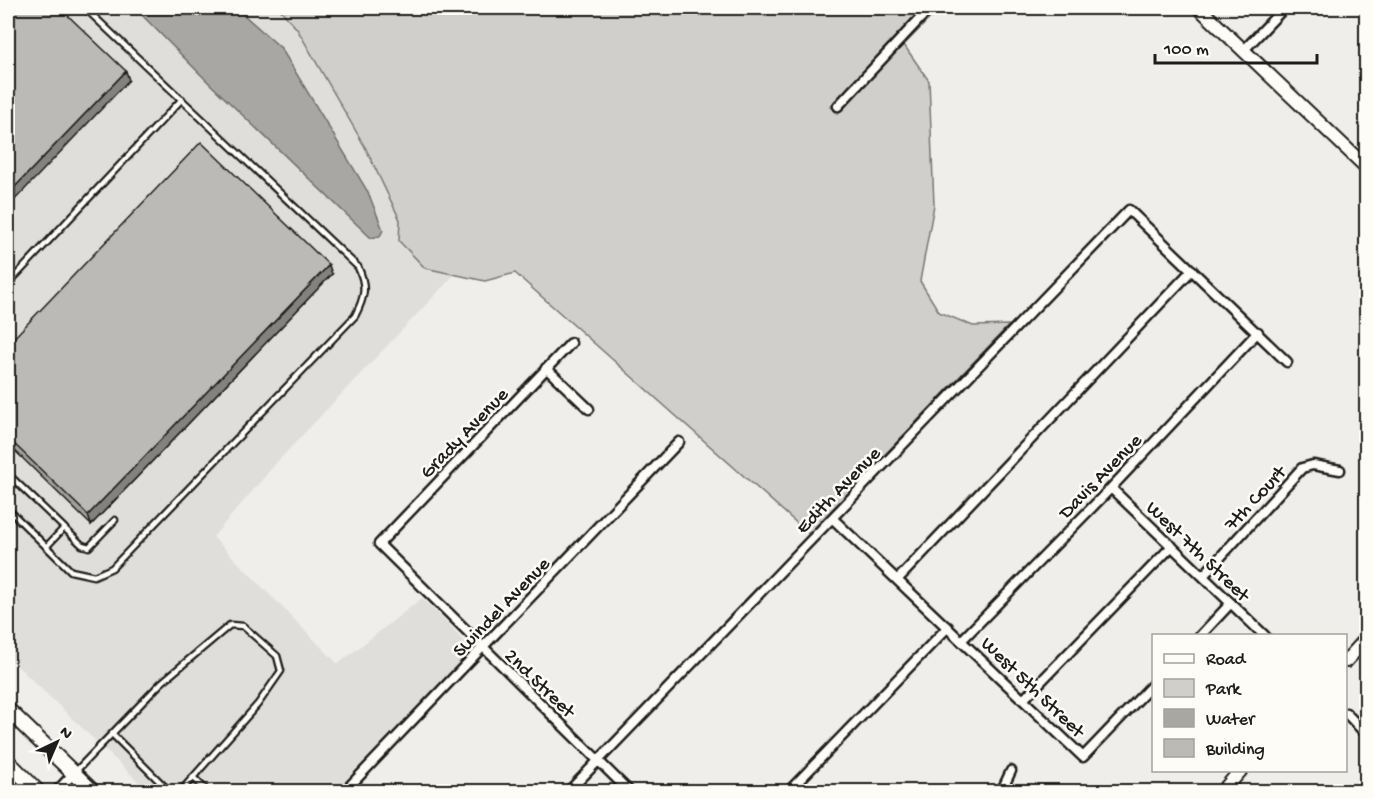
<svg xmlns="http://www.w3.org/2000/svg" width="1374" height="799" font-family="'Gochi Hand',sans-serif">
<rect width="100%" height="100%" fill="#f0eeea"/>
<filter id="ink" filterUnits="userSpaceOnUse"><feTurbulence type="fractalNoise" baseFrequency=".0167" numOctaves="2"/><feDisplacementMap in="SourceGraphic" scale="12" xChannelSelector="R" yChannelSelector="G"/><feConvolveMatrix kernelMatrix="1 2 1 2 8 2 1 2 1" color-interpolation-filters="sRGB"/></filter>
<g filter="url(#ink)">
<!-- built -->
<path fill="#e0deda" d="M8 8H135L209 83 371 237 383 230 369 192 281 48 236 8H279L297 29 365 147 400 220 399 241 425 268 455 274 278 461 213 537 338 664 422 598 451 626 471 651 335 791H148L8 657Z"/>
<!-- green -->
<path fill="#d0cfcc" stroke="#767674" stroke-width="1.5" d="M279 8H922L830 107 838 114 937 8H940L904 45 929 81 934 205 920 281 939 312 973 326 1009 325 809 534 515 273 485 281 425 268 399 241 400 220 365 147 297 29Z"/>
<!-- water -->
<path fill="#a8a7a3" stroke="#706f6d" stroke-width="1.5" d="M135 8H236L281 48 368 192 383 230 380 236 371 238 209 83Z"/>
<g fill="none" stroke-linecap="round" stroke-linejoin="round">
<defs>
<path id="lane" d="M8 284 182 99
M8 474 82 545 89 547 115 520
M8 509 71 571 94 576 112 568 355 316C365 297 367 286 358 267L85 8
M46 547 64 528
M112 734 170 792
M74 773 161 683 230 625 243 626 277 656 281 671 258 704 180 792
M193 777 208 792"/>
<path id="street" d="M1244 50 1284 8
M838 106 930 8
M571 343 379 544 630 792
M546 368 589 409
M1111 488 1265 636
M832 518 1083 757 1154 683
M1203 576 1302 468 1313 465 1340 470
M898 579 1192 270
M1200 636 1231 603
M962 640 1111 488 1258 332
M1023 700 1172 546
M1346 713 1366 734
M56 792 74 773
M344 792 679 442
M568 792 1129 210 1287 362
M788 792 948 627
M1001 792 1011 771"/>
<path id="secondary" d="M1199 8 1366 167
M1346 661 1366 639
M1222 792 1241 770"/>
<path id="primary" d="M8 710 93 792
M8 762 38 792"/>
</defs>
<!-- lane casing -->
<use href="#lane" stroke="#1c1c1c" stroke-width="9"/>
<!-- street casing -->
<use href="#street" stroke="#1c1c1c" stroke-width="13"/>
<!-- secondary casing -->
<use href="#secondary" stroke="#1c1c1c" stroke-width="16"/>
<!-- primary casing -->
<use href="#primary" stroke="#1c1c1c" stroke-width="18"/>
<!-- lane -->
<use href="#lane" stroke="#fdfcf7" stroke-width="4.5"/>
<!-- street -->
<use href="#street" stroke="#fdfcf7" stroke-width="8"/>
<!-- secondary -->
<use href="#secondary" stroke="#fdfcf7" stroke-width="12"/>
<!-- primary -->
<use href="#primary" stroke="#fdfcf7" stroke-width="14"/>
</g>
<!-- wall -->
<path fill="#a1a09d" stroke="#1c1c1c" stroke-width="1.5" d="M332 274 91 525 8 444V344Z"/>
<!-- shaded-wall -->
<path fill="#83827f" stroke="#1c1c1c" stroke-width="1.5" d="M126 71 129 80 8 207V194Z
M329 265 332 274 91 525 88 515Z"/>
<!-- building -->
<path fill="#bbbab6" stroke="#1c1c1c" stroke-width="1.5" d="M8 8H60L126 71 8 194Z
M201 142 329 265 88 515 8 438V344Z"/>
</g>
<g text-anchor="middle" stroke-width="5" stroke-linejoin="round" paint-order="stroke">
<!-- street labels -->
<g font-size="20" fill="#1c1c1c" stroke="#fdfcf7">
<text transform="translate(463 432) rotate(-46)" y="7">Grady Avenue</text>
<text transform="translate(1099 475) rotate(-46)" y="7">Davis Avenue</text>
<text transform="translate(837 489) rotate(-46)" y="7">Edith Avenue</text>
<text transform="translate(1254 497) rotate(-47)" y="7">7th Court</text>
<text transform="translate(1199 550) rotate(44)" y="7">West 7th Street</text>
<text transform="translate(500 606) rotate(-46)" y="7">Swindel Avenue</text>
<text transform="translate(541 682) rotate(44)" y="7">2nd Street</text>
<text transform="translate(1034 686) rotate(44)" y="7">West 5th Street</text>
</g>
</g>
<!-- margin -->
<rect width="1374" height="799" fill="none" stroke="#fdfcf7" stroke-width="30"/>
<rect x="15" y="15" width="1344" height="769" fill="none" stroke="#1c1c1c" stroke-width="2" filter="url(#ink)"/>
<!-- legend -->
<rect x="1152" y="634" width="195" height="138" fill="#fdfcf7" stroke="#a3a29f" stroke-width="1.5"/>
<rect x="1164" y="654" width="30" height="9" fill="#fdfcf7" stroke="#a3a29f" stroke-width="1.5"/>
<text x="1206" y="664" font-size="18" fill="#1c1c1c">Road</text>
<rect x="1164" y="679" width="30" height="18" fill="#d0cfcc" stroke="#a3a29f" stroke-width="1.5"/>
<text x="1206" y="694" font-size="18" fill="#1c1c1c">Park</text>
<rect x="1164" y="709" width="30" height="18" fill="#a8a7a3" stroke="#a3a29f" stroke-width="1.5"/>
<text x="1206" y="724" font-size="18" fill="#1c1c1c">Water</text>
<rect x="1164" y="739" width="30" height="18" fill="#bbbab6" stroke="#a3a29f" stroke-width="1.5"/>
<text x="1206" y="754" font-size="18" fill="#1c1c1c">Building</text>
<!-- north arrow -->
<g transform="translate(57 742) rotate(44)" stroke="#fdfcf7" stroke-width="4.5" paint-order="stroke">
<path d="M0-4.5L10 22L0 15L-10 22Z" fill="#1c1c1c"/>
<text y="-9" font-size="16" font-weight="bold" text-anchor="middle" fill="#1c1c1c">N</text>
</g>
<!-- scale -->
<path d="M1155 54v9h162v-9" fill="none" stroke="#1c1c1c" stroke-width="3"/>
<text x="1164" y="54" font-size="18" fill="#1c1c1c" stroke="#fdfcf7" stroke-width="4.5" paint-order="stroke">100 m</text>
</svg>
